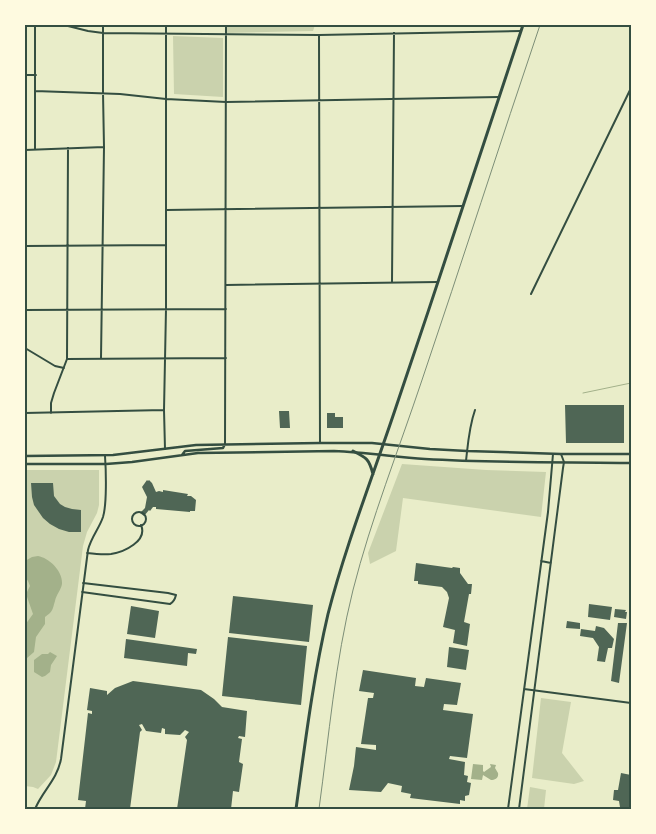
<svg xmlns="http://www.w3.org/2000/svg" width="656" height="834" font-family="'Sofia Sans Condensed',sans-serif">
<rect width="100%" height="100%" fill="#e9edc9"/>
<!-- green -->
<path fill="#cad2ad" d="M226 25H315L313 31 226 33Z
M173 36 223 38V97L174 94Z
M402 464 486 470 546 472 541 517 403 498 396 551 370 564 368 553Z
M25 470H99V505L97 513 87 532 83 546 56 762 51 775 38 789 33 787 25 786Z
M541 698 571 702 562 753 584 781 574 784 532 778Z
M530 787 546 790 544 809H527Z"/>
<!-- water -->
<path fill="#a3b18a" d="M38 556C49 558 63 571 62 584 61 590 56 595 55 601 52 611 53 611 45 617V624L36 637 34 652 27 658 25 655V625L33 614 26 594 30 586 28 581 25 577V561L32 557Z
M50 652 57 656 51 665 50 672 45 676 42 677 34 672V660L42 654H48Z
M473 764 483 765V771L484 772 491 767 490 764 496 765 495 768 498 773C499 778 495 780 491 780L483 775 482 780 471 779Z"/>
<g fill="none" stroke-linecap="round" stroke-linejoin="round">
<!-- stream -->
<path stroke="#a3b18a" stroke-width="1" d="M583 393 631 383"/>
</g>
<!-- building -->
<path fill="#4f6655" d="M565 405H624V443H566Z
M279 411H289L290 428H280Z
M327 413H335V417H343V428H327Z
M147 480 148 481 149 480 152 483 156 492 159 491 163 492V490L188 494 187 496H191L196 500 195 511H190V512L156 509V507H153L150 511 149 510 144 516 140 513 145 508 147 497 142 487Z
M31 483H53L54 496 60 504 65 507 72 509 81 510V532H69L59 529 50 524 43 518 34 505 32 497Z
M416 563 452 568 453 567 460 568V573L468 584H472L471 594H469L464 622 470 624 467 646 453 643 455 630 443 627 449 598 447 592 442 587 418 584V581H414Z
M233 596 313 605 309 642 229 633Z
M589 604 612 607 610 620 588 617Z
M131 606 159 611 155 638 127 634Z
M615 609 626 610 625 612H627L626 619 614 617Z
M567 621 580 623V629L566 628Z
M618 623H627L619 683 611 681Z
M596 626 604 628 614 639 612 648H608L605 662 597 661 599 647 593 638 580 636 581 629 595 631Z
M228 637 307 646 301 705 222 696Z
M126 639 197 649 196 654 188 653 187 666 124 658Z
M449 647 469 650 466 670 447 667Z
M363 670 416 678 415 686 424 687 426 678 461 683 457 705 444 704 443 710 473 714 467 758 450 756 449 759 465 762 464 775 468 776 467 782 471 783 469 795 465 796V801L460 800V804L410 798 411 794 401 792 402 786 388 783 381 792 349 790 354 766 356 747 376 750V745L361 744 368 698H373L374 693 359 691Z
M133 681 201 690 214 699 222 707 247 711 245 737 239 736 238 738 242 739 239 762 243 764 239 792 233 791 231 809H177L187 740 185 737 189 732 185 730 180 735 165 734V729L162 728 161 733 146 731 142 724 139 725 142 730 140 732 130 809H85L86 801 78 800 88 713 92 714V711L87 710 90 688 107 691V695L115 688Z
M621 773 631 775V809H618L620 807 619 801 613 800 614 790H618Z"/>
<g fill="none" stroke-linecap="round" stroke-linejoin="round">
<!-- minor -->
<path stroke="#344e41" stroke-width="2" d="M52 25 68 26 88 31 103 33 319 35 521 31
M319 35 320 443
M25 75H36
M35 91 120 94 166 99 226 102 499 97
M35 149V25
M25 150 104 147
M166 210 463 206
M25 246 166 245
M392 282 394 33
M226 285 438 282
M531 294 631 88
M25 310 226 309
M25 348 55 366 64 368
M101 358 104 147 103 93V25
M67 359 226 358
M25 413 164 410
M51 413V403L54 393 67 359 68 148
M225 444 226 25
M165 449 164 410 166 309V25
M466 461C468 443 469 427 475 410
M132 519a7 7 0 1 1 14 0a7 7 0 1 1-14 0Z
M87 553C95 554 103 555 111 554 124 552 148 541 141 525
M541 561 551 563
M82 592 170 604C174 602 175 599 176 595L168 593 83 583
M524 689 631 703
M35 809C43 790 57 780 61 759L88 550C91 537 99 529 103 517 107 504 106 470 105 456
M508 809 548 512 553 454
M519 809 563 468 564 462 561 454"/>
<!-- secondary -->
<path stroke="#344e41" stroke-width="2.5" d="M182 455 185 451 223 448 225 444
M25 456 113 455 196 445 320 443H372L430 449 467 451 561 454H631
M25 464H106L132 462 198 453 334 451C365 452 395 457 425 459 494 463 562 462 631 463"/>
<!-- primary -->
<path stroke="#344e41" stroke-width="3" d="M353 451C367 458 369 459 373 474
M296 809C305 744 313 678 328 614 346 544 373 476 396 407 439 280 481 153 523 25"/>
<!-- rail -->
<path stroke="#7c8e77" stroke-width="1" d="M319 809C329 736 335 662 353 590 371 519 399 449 422 380 462 262 500 143 540 25"/>
</g>
<!-- border -->
<rect width="656" height="834" fill="none" stroke="#fefae0" stroke-width="52"/>
<rect x="26" y="26" width="604" height="782" fill="none" stroke="#344e41" stroke-width="2"/>
</svg>
